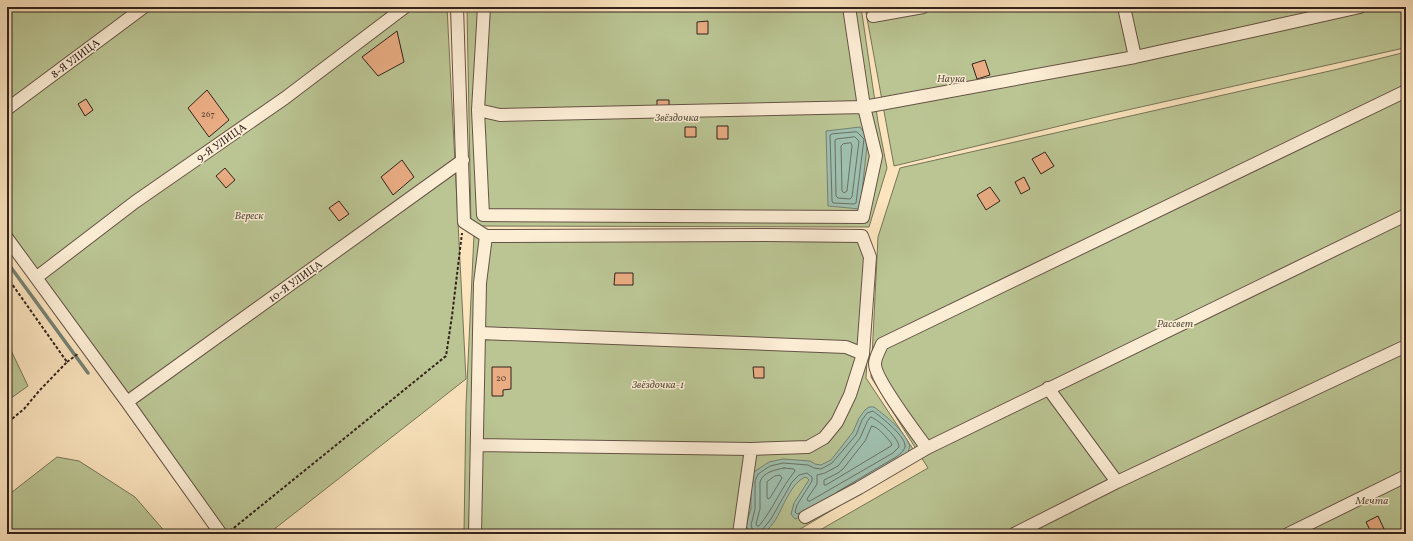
<svg xmlns="http://www.w3.org/2000/svg" width="1413" height="541" font-family="Vollkorn,serif">
<rect width="100%" height="100%" fill="#fbe4be"/>
<filter id="stains"><feTurbulence type="fractalNoise" baseFrequency=".005" numOctaves="4"/><feColorMatrix values="0 0 0 0 .2 0 0 0 0 .09 0 0 0 0 .02 0 0 0 .5 -.17"/></filter>
<radialGradient id="worn" r=".72"><stop offset=".6" stop-color="#630" stop-opacity="0"/><stop offset="1" stop-color="#630" stop-opacity=".3"/></radialGradient>
<!-- green -->
<path fill="#bbc594" stroke="#777458" d="M7 7H447L466 379 268 534H227L7 236Z
M467 7H861L878 122 887 168 869 227 471 226Z
M865 7H1406V38L1404 48 1105 115 894 166Z
M1406 52V534H813L928 468 871 377 878 237 900 168 1334 70Z
M474 234 867 235 873 253 866 378 919 458 792 534H464L466 405Z
M7 342 28 386 7 401Z
M57 457 79 461 135 497 167 534H7V496Z"/>
<!-- water -->
<path fill="#9fbfae" stroke="#748174" d="M860 127 868 137 860 209 828 206 826 131Z
M869 407H874C888 418 903 429 910 446L908 452 899 460 802 516 795 519 791 514 794 503 809 480 806 477C792 481 783 507 776 519 773 524 768 529 764 534L750 533 746 526 751 508V480L754 472 769 462 783 459 810 461 815 464 821 465 831 460 853 432 859 418 865 410Z"/>
<g fill="none" stroke-linecap="round" stroke-linejoin="round">
<!-- shore -->
<path stroke="#697166" stroke-width="1" d="M857 132 864 139 856 203 854 204 833 203 832 201 830 135 832 134Z
M855 137 859 141 852 197 850 199 838 198 836 196 835 140 837 139Z
M851 143 852 146 847 191 844 193 842 191 841 146 843 144Z
M871 417C880 421 899 438 899 447L893 453 810 501H808L807 499 817 484V475L825 473 838 466 860 438 867 422Z
M872 426C880 428 886 437 892 444L891 446 826 485H824V480L838 473 843 469 865 441Z
M784 468 794 469 795 471C781 488 773 509 759 526H757L756 524 760 509V482C763 472 775 470 784 468Z
M775 476 780 475 782 478 770 498 768 499 767 497V482Z
M754 534 751 525 755 509V481L758 474 770 466 783 463 808 465 814 468 821 469 832 463 856 435 862 420 867 413 873 411C881 417 907 437 905 447 904 451 899 455 896 457L837 492
M761 534 762 530 771 519 792 482 799 475 807 473 812 477V481L797 505 795 512 797 514 800 513"/>
<!-- stream -->
<path stroke="#748174" stroke-width="3.5" d="M7 262 88 373"/>
</g>
<!-- building -->
<path fill="#e9ac83" stroke="#33231d" d="M708 21V34H697V22Z
M397 31 404 62 378 76 362 57Z
M985 60 990 75 977 79 972 64Z
M207 90 229 120 209 137 188 108Z
M86 99 93 110 85 116 78 104Z
M657 100H669V109H657Z
M717 126H728V139H717Z
M685 127H696V137H685Z
M1045 152 1054 166 1041 174 1032 159Z
M402 160 414 177 393 195 381 177Z
M225 168 235 180 226 188 216 176Z
M1024 177 1030 189 1021 194 1015 182Z
M990 187 1000 201 986 210 977 195Z
M339 201 349 214 339 221 329 208Z
M615 273H633V285H614Z
M492 367H511V389L503 390V396H492Z
M753 367H764V378H754Z
M1378 516 1384 529 1372 534 1366 522Z"/>
<g fill="none" stroke-linecap="round" stroke-linejoin="round">
<defs>
<path id="minor" d="M457 7 464 222 486 236 765 235 862 236 870 257 863 354 850 395 837 422 824 438 808 447 751 449 477 445
M484 7 478 110 483 215 863 217 876 156 864 107 849 7
M1124 7 1135 57
M873 16 923 7
M7 109 144 7
M478 110 500 115 864 107 1135 57 1360 7
M7 238 127 402 221 534
M37 277 135 202 285 98 405 7
M480 333 846 347 863 354
M1048 388 1117 482
M127 402 463 160
M927 448C916 433 875 379 875 364 875 357 880 350 882 344L1406 91
M805 517 859 488 927 448 1406 215
M475 534 480 283 486 236
M739 534 751 449
M1014 534 1117 482 1406 346
M1288 534 1406 476"/>
</defs>
<!-- minor casing -->
<use href="#minor" stroke="#655345" stroke-width="14"/>
<!-- path -->
<path stroke="#33231d" stroke-width="2" stroke-dasharray="3 2" stroke-linecap="butt" d="M7 277 67 362 39 391 24 409 7 423
M67 362 79 353
M230 531 446 356 452 316 462 233"/>
<!-- minor -->
<use href="#minor" stroke="#fcedd5" stroke-width="12"/>
</g>
<g text-anchor="middle" stroke-width="3" stroke-linejoin="round" paint-order="stroke">
<!-- number labels -->
<g font-size="9" fill="#604536">
<text x="208" y="117">267</text>
<text x="501" y="381">20</text>
</g>
<!-- street labels -->
<g font-size="11" fill="#33231d" stroke="#fcedd5">
<text transform="translate(75 58) rotate(-37)" y="4">8-Я УЛИЦА</text>
<text transform="translate(221 142) rotate(-35)" y="4">9-Я УЛИЦА</text>
<text transform="translate(295 281) rotate(-36)" y="4">10-Я УЛИЦА</text>
</g>
<!-- park labels -->
<g font-size="11" font-style="italic" fill="#5c5441" stroke="#fcedd5">
<text x="951" y="82">Наука</text>
<text x="677" y="121">Звёздочка</text>
<text x="249" y="219">Вереск</text>
<text x="1175" y="327">Рассвет</text>
<text x="658" y="388">Звёздочка-1</text>
<text x="1372" y="504">Мечта</text>
</g>
</g>
<!-- margin -->
<rect width="1413" height="541" fill="none" stroke="#fbe4be" stroke-width="24"/>
<rect x="8" y="8" width="1397" height="525" fill="none" stroke="#33231d" stroke-width="2"/>
<rect x="12" y="12" width="1389" height="517" fill="none" stroke="#33231d"/>
<rect width="100%" height="100%" filter="url(#stains)"/>
<rect width="100%" height="100%" fill="url(#worn)"/>
</svg>
